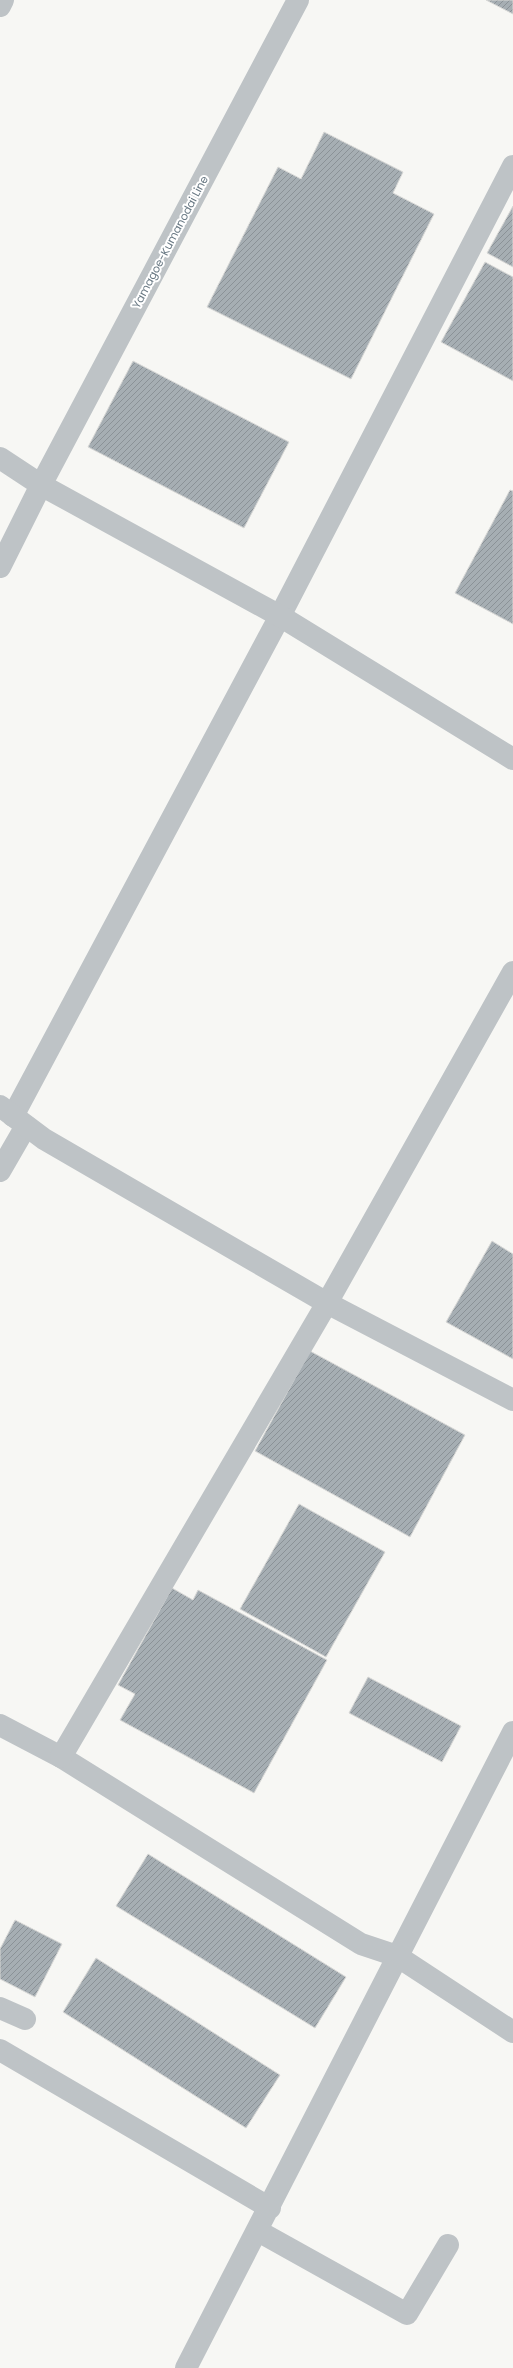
<svg xmlns="http://www.w3.org/2000/svg" width="513" height="2368" font-family="Poppins,sans-serif">
<defs>
<pattern id="building-hatch" width="6" height="6" patternUnits="userSpaceOnUse"><rect width="6" height="6" fill="#a6aeb3"/><path d="M-1 1l2-2M0 6l6-6M5 7l2-2" fill="none" stroke="#8b9297"/></pattern>
</defs>
<rect width="100%" height="100%" fill="#f7f7f4"/>
<!-- building -->
<path fill="url(#building-hatch)" stroke="#d9d9d7" d="M486 0H513V14Z
M324 132 403 172 393 193 434 214 351 379 207 307 278 167 301 179Z
M513 206V267L487 253Z
M485 262 513 277V381L441 342Z
M133 361 289 442 244 528 88 447Z
M510 490 513 491V624L455 593Z
M492 1241 513 1254V1359L446 1322Z
M310 1351 465 1435 410 1537 255 1451Z
M299 1504 385 1552 326 1657 240 1609Z
M172 1588 193 1600 198 1590 327 1660 254 1793 120 1720 135 1694 118 1685Z
M368 1677 461 1726 442 1762 349 1713Z
M148 1854 346 1977 315 2028 116 1906Z
M15 1920 62 1944 35 1997 0 1979V1949Z
M96 1958 280 2075 246 2128 63 2012Z"/>
<g fill="none" stroke-linecap="round" stroke-linejoin="round">
<!-- minor -->
<path stroke="#bec3c6" stroke-width="22" d="M0 6 3 0
M13 1116 280 616 513 166
M0 1171 26 1126
M0 1725 61 1757 361 1944 397 1956 513 2032
M0 2008 25 2019
M0 2050 270 2208
M258 2231 407 2314 448 2245
M186 2368 513 1732"/>
<!-- tertiary -->
<path stroke="#bec3c6" stroke-width="22" d="M0 458 41 485 280 616 513 759
M0 567 41 485 298 0
M0 1106 44 1139 327 1303 513 1400
M61 1757 327 1303 513 972"/>
</g>
<g text-anchor="middle" stroke-width="4" stroke-linejoin="round" paint-order="stroke">
<!-- street labels -->
<g font-size="11" fill="#687883" stroke="#fff">
<text transform="translate(170 242) rotate(-62)" y="4">Yamagoe-Kumanodai Line</text>
</g>
</g>
</svg>
